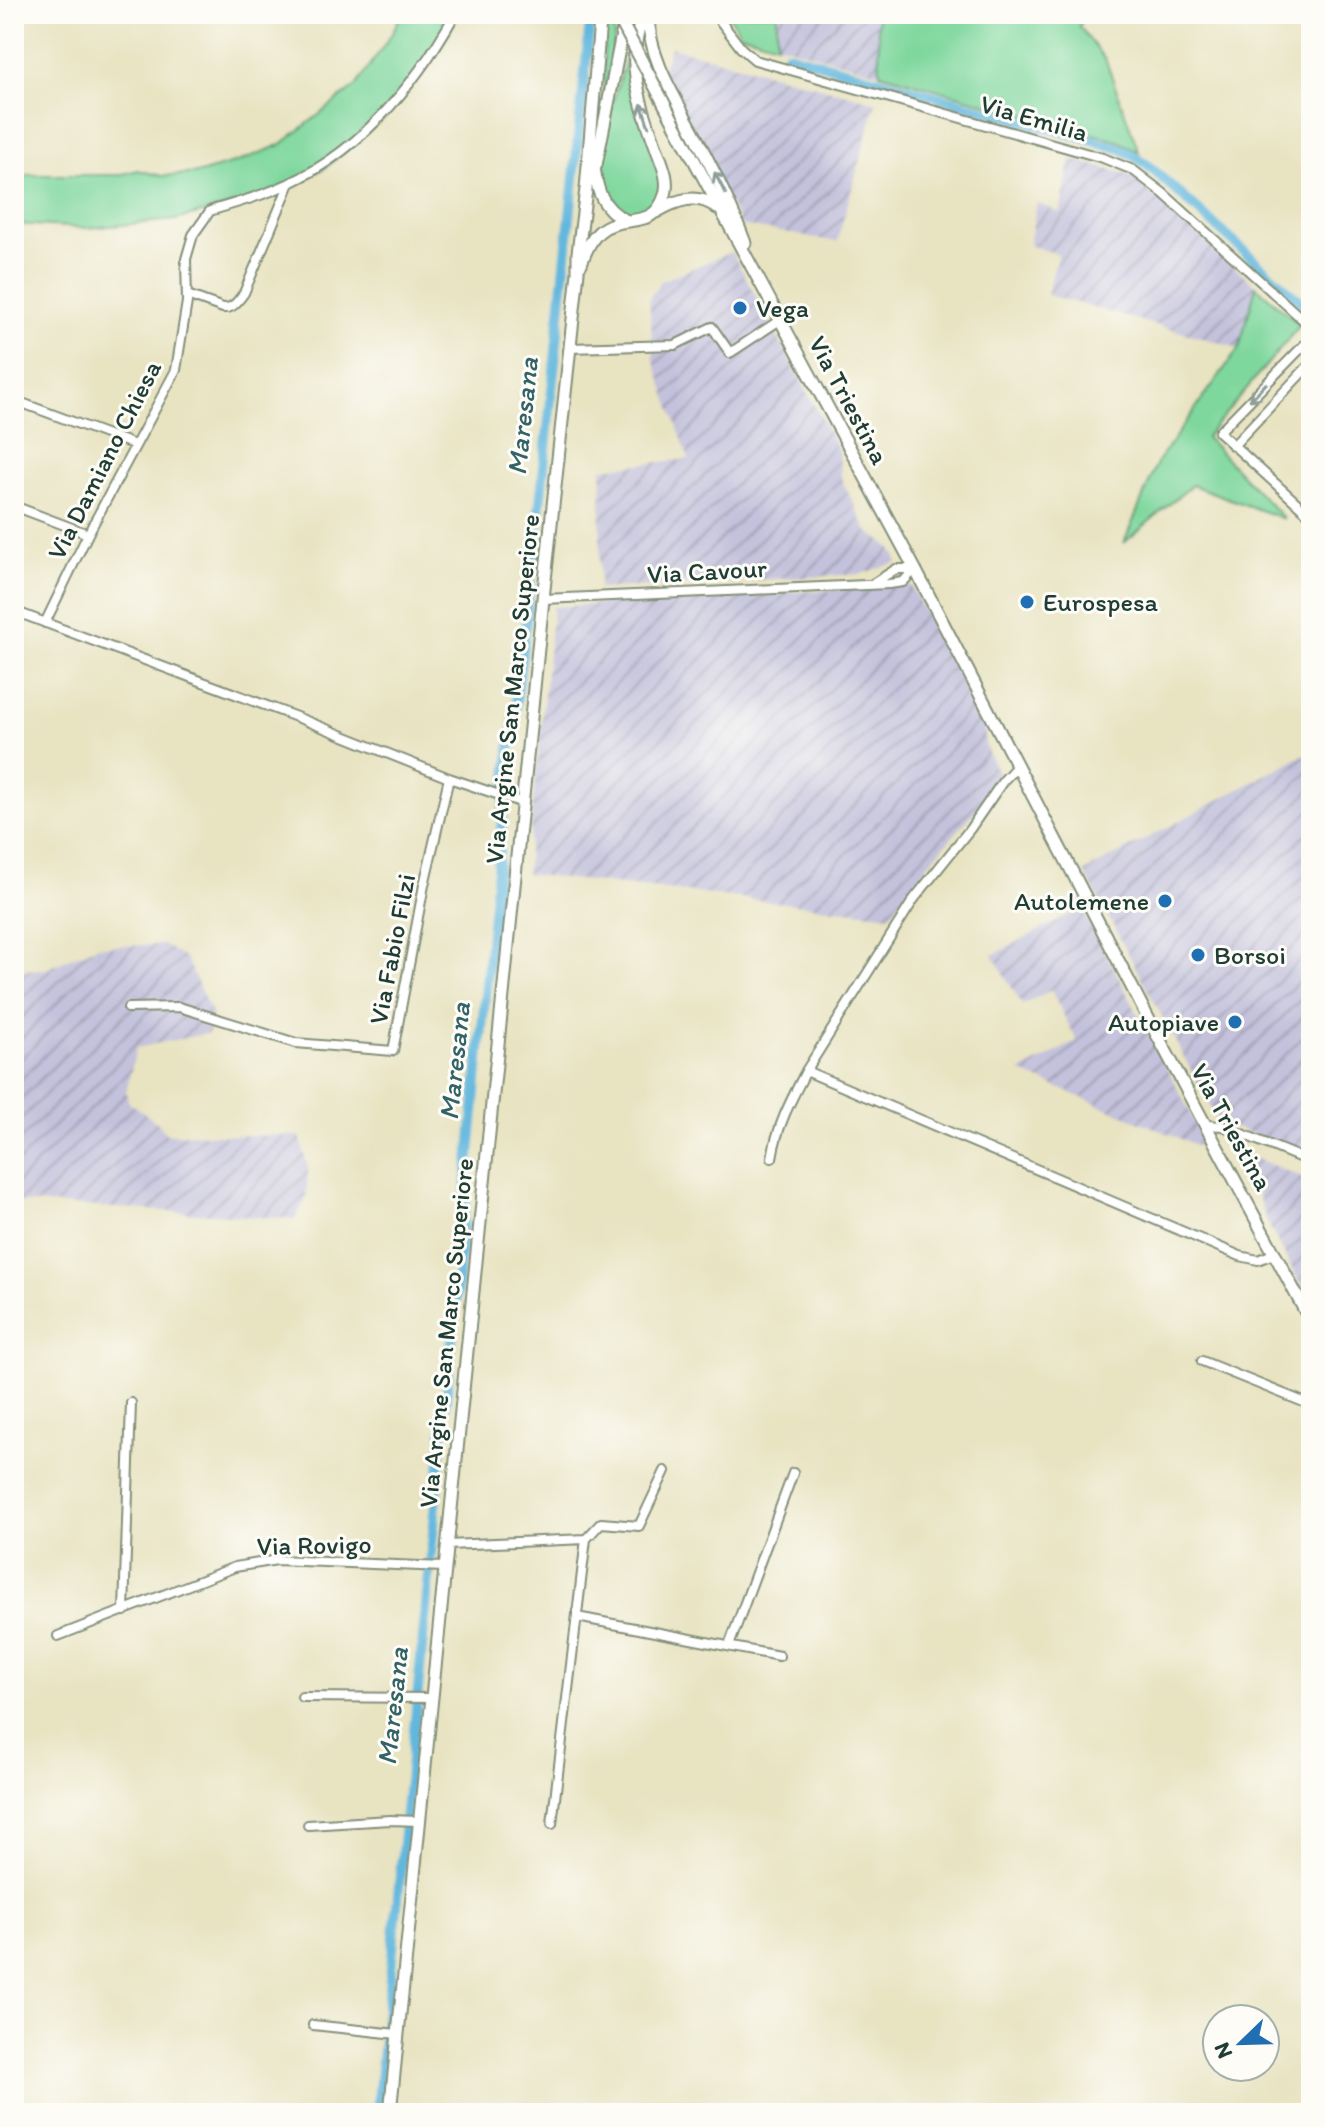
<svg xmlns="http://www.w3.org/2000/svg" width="1325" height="2127" font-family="Itim,sans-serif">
<defs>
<pattern id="industrial-furrows" width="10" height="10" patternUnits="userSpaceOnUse" patternTransform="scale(2)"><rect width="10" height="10" fill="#c3c1db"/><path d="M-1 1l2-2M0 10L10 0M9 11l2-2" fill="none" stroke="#9e9eb2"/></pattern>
</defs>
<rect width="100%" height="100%" fill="#fdfcf7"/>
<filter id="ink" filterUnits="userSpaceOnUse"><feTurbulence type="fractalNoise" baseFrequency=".0125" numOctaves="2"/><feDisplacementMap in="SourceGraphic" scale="16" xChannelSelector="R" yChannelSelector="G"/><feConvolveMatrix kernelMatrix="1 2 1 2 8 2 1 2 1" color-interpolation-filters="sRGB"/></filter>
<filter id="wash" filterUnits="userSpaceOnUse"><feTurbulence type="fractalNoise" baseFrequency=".006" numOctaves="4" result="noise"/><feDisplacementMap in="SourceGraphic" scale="32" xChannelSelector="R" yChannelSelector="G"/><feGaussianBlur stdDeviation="1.8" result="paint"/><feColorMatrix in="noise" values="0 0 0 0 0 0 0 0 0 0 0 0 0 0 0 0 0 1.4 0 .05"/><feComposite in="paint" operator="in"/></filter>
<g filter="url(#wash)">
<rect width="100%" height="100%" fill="#e8e3c1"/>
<!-- industrial -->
<path fill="url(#industrial-furrows)" d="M777 14H877L880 73 777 44Z
M671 47 876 102 837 242 741 225 660 75Z
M1071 159 1132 176 1256 286 1239 348 1047 295 1058 254 1029 245 1037 203 1060 213Z
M732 252 839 451 841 478 867 531 890 547 898 562 860 574 599 589 602 468 689 459 654 361 649 299 661 281Z
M905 575 985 727V746L1002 781 927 865 890 915 526 874 553 607 861 588Z
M1303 755 1311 757V1155L1219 1122 1084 872Z
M1082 908 1207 1144 1203 1148 1020 1072 1077 1041 1051 990 1022 1005 993 955Z
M164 945 186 959 212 1014 209 1033 136 1048 126 1092 129 1103 158 1123 166 1134 300 1136 308 1168 306 1199 295 1219 14 1202V970L46 969 98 946Z
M1233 1149 1311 1181V1304L1267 1222 1257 1193Z"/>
<!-- grass -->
<path fill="#7ed79c" stroke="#4e8a68" stroke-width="2" d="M401 14H459L439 49 388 115 324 169 249 201 175 220 88 228 14 224V175H119L138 170 162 176 200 173 240 161 280 145 356 86 393 32Z
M605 14H608L615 35 603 104Z
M632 14H638L630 51V74L635 99 664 180 657 204C647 212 636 218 623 214 581 200 613 98 623 69 628 52 628 32 632 14Z
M728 14H777V44L741 34Z
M877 14H1088L1079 26 1106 61 1139 152 1120 142 880 73Z
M1256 286 1300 325 1206 437 1284 519 1192 485 1124 543 1158 461 1239 348Z"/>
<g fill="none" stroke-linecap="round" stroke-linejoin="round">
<!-- canal -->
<path stroke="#62b7de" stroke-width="10" d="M787 54 1121 149 1144 162 1311 311
M377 2113 503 811 542 486 591 14"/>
</g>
</g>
<g filter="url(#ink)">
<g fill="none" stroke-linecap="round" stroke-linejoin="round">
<defs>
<path id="street" d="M715 14 741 48 755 60 1103 158 1133 170 1163 193 1311 327
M187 295 223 308C233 309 238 301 244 293L290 183
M1311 338 1219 432 1311 516
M569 348 675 345 712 327 730 353 780 320
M14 400 135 445
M1233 446 1311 363
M14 506 88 534
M874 583 896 569H915
M543 599 889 584 903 582 915 569
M14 611 299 718 449 778 523 803
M45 623 88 534 176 370 187 302 186 259 193 235 210 211C232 204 254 198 274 190 355 158 414 88 455 14
M1017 766 1003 781 970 829 914 899 806 1071 1240 1256 1258 1260 1276 1253
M128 1008 179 1007 296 1043 393 1051 424 885 449 778
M1206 1125 1223 1126 1311 1162
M772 1158C777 1126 791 1100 806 1071
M1202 1361 1311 1405
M586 1539 601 1523 639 1526 665 1471
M447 1545 586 1539 552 1824
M124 1611 131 1403
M577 1617 779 1656
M58 1636 235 1567 277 1560 444 1567
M729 1646 793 1473
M302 1697 432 1698
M308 1825 390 1820 419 1821
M313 2025 397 2034"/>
<path id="secondary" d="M648 14C649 59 674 96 695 135 714 171 731 205 745 243
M687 147 915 569 1148 1018 1311 1322
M593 156C595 184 599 208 627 221
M596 165 626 14
M656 212C676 200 698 192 717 208
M581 264C585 252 590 240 599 232 623 211 653 233 665 195 670 178 661 162 656 147 640 103 624 59 644 14
M390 2113 543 599 578 272V253L586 189 600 21"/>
</defs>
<!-- street casing -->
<use href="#street" stroke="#84907a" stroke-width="12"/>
<!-- secondary casing -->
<use href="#secondary" stroke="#84907a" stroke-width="15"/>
<!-- street -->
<use href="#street" stroke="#fff" stroke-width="8"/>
<!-- secondary -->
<use href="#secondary" stroke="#fff" stroke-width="11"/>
<defs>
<path id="secondary-bridge" d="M617 14 687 147"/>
</defs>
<!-- secondary-bridge casing -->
<use href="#secondary-bridge" stroke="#84907a" stroke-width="15" stroke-linecap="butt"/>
<!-- secondary-bridge -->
<use href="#secondary-bridge" stroke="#fff" stroke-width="11"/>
</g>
<!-- one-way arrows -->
<defs><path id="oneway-shaft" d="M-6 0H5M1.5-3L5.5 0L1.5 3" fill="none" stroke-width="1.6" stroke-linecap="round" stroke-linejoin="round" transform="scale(2)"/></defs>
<g stroke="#8f9e9a">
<use href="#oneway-shaft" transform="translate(645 115) rotate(-108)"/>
<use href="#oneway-shaft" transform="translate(720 183) rotate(-117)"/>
<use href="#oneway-shaft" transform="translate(1258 392) rotate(134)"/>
</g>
</g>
<!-- markers -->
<g fill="#1f6fb2" stroke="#fdfcf7" stroke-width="3">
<circle cx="740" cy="308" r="8"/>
<circle cx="1027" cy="602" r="8"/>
<circle cx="1165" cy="901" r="8"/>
<circle cx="1198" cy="955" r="8"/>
<circle cx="1235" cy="1022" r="8"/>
</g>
<g text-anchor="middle" stroke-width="6" stroke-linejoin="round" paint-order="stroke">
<!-- street labels -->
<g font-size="26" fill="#1f3d34" stroke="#fdfcf7">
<text transform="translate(1034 118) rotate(16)" y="9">Via Emilia</text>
<text transform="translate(849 400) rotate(62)" y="9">Via Triestina</text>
<text transform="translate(104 460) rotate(-63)" y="9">Via Damiano Chiesa</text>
<text transform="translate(707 571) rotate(-3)" y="9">Via Cavour</text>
<text transform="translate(512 689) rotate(-84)" y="9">Via Argine San Marco Superiore</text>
<text transform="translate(392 949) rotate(-79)" y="9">Via Fabio Filzi</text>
<text transform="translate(1232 1127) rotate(61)" y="9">Via Triestina</text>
<text transform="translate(446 1333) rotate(-84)" y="9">Via Argine San Marco Superiore</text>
<text transform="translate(314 1545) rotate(-1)" y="9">Via Rovigo</text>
</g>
<!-- poi labels -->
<g font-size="26" fill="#1f3d34" stroke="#fdfcf7" text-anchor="start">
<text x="756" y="317">Vega</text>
<text x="1043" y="611">Eurospesa</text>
<text x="1149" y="910" text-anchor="end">Autolemene</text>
<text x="1214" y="964">Borsoi</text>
<text x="1219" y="1031" text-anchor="end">Autopiave</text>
</g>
<!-- water labels -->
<g font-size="28" font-style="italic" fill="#336267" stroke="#fdfcf7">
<text transform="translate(522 416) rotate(-84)" y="10">Maresana</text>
<text transform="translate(454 1061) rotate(-84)" y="10">Maresana</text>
<text transform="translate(392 1706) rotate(-84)" y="10">Maresana</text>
</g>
</g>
<!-- margin -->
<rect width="1325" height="2127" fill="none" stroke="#fdfcf7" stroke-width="48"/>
<!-- north arrow -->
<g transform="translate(1241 2043) rotate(247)"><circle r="38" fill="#fdfcf7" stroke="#a4b0a9" stroke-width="2"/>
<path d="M0-6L14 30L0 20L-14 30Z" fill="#1f6fb2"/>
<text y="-12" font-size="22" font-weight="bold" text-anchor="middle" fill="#1f3d34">N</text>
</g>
</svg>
